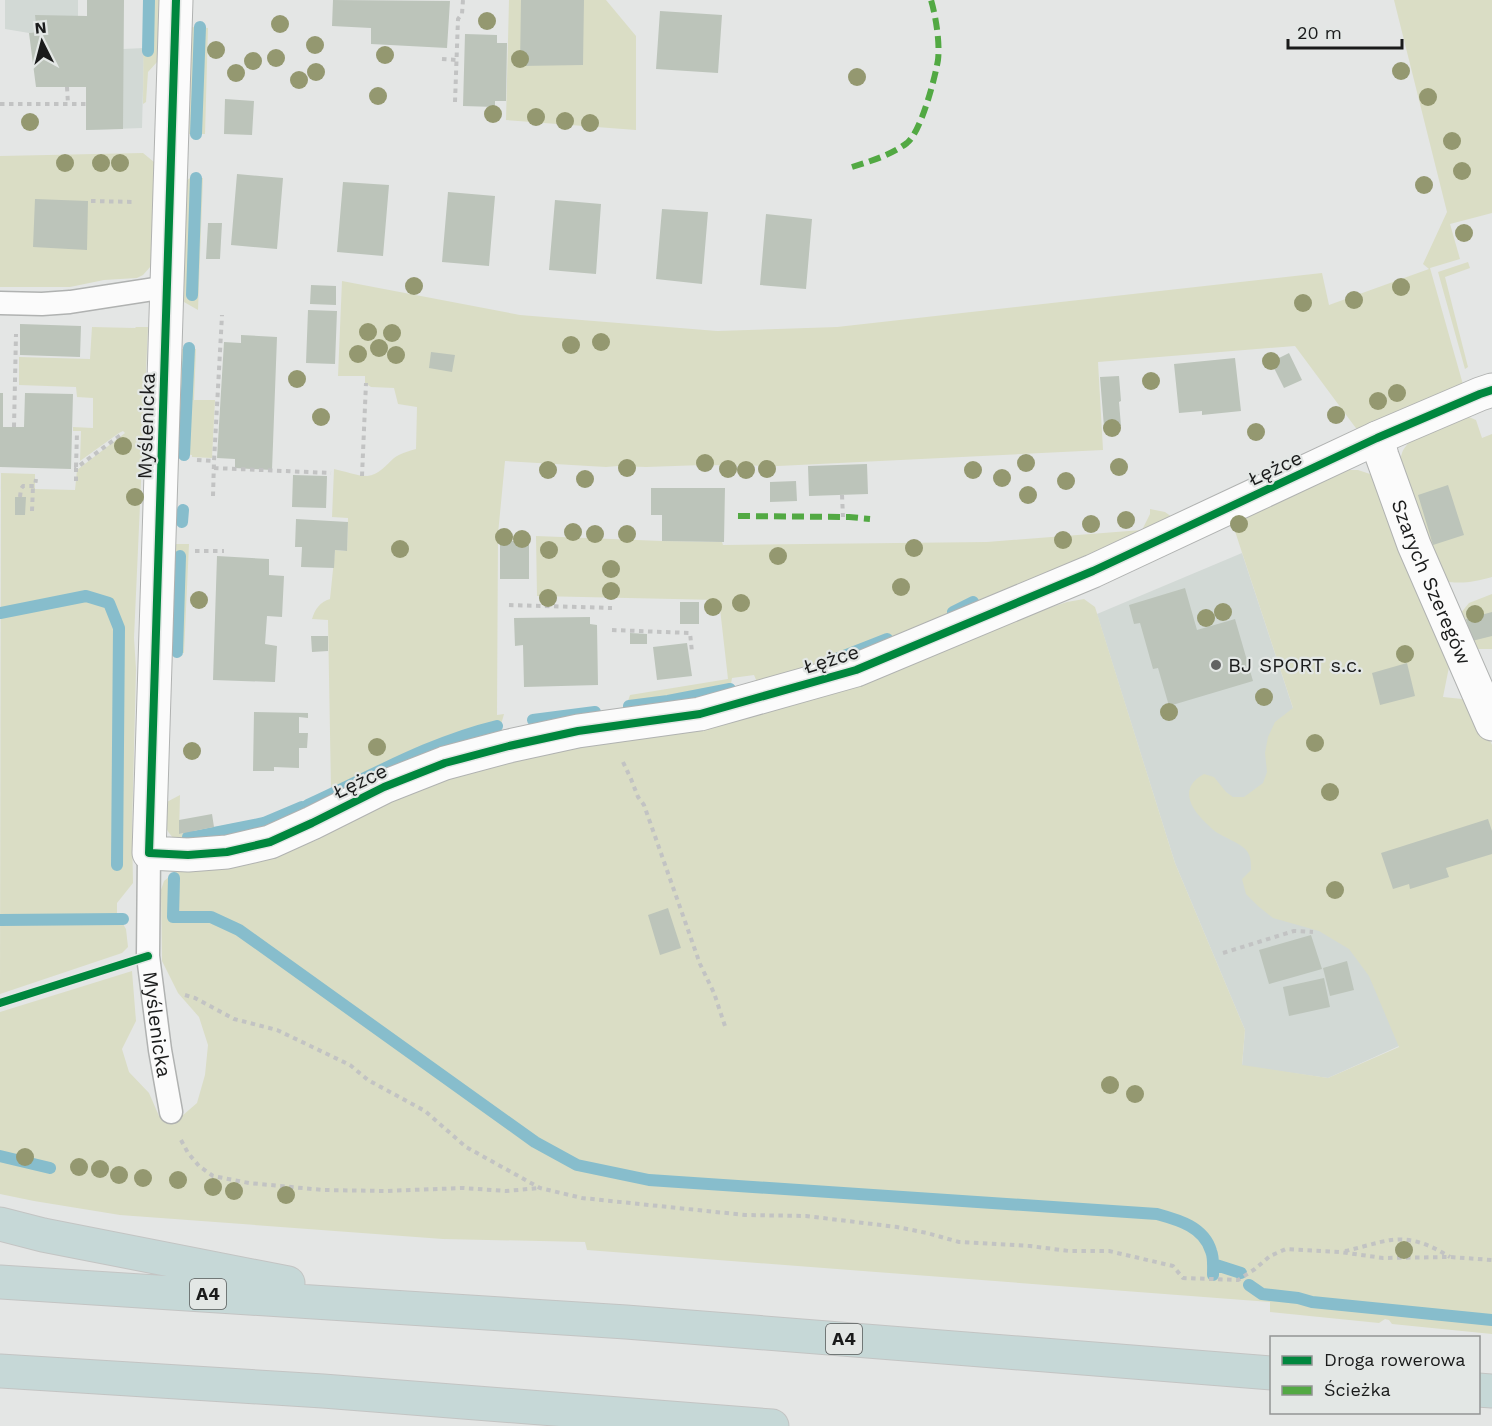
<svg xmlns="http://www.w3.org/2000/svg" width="1492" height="1426" font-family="'Work Sans',sans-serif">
<rect width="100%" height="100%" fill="#e4e6e5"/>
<!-- built -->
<path fill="#d2d9d5" d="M5 0H78V16L37 32 29 33 5 29Z
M144 48 142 128 86 130V87L123 86V49Z
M1242 553 1382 979 1399 1046 1328 1078 1242 1066 1245 1030 1175 863 1097 614Z"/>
<!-- green -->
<path fill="#daddc5" d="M144 0H159L157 62 148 72 146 102 143 104Z
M509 0H606L636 36V130L506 120Z
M1394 0H1492V213L1450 224 1460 259 1430 268 1464 388 1361 435 1295 346 1098 362 1103 450 778 466 703 465 646 467 618 466 606 467 505 461 498 534 497 715 504 714 500 728 491 740 310 809 306 801 331 789 328 620 312 619C315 609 320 602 330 599L335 550 347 551 348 518 332 517 334 469C344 471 357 476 367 476 379 475 386 465 394 458 401 453 409 451 416 449L417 407 398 404 394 388 371 387 365 383V376H338L342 281 520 315 717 331 837 327 1322 273 1329 305 1429 269 1423 264 1447 212Z
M192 27 208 28 205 134H189Z
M143 153 154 162 151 266 143 275 137 278 104 280 70 287H0V156Z
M190 178H203L198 310 184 302 183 298 186 181Z
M1468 262 1470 268 1445 277 1468 367 1465 369 1438 272Z
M92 327 135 328 136 327H148L134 638 136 669 132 830 133 883 117 903V914L126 929 128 947 122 953 0 994 1 473 35 474V489L75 490 77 470 125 433 123 431 119 433 80 461 81 431H73V427L93 428V398L77 397 76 387 19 385V357L90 359Z
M181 349H196L194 400H215L212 458 192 457V455L177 454Z
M1464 415 1476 420 1482 438 1492 434V577C1473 582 1459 585 1440 580L1400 464C1401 457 1401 452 1406 446 1415 434 1450 422 1464 415Z
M1346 470H1358L1373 475 1446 642 1449 667 1443 697 1472 700 1492 745V1334L1392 1324 1389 1320 1385 1319 1379 1323 1270 1312V1302L587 1250 585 1242 443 1239 120 1215 34 1201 0 1194V1012L132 971 136 1021 122 1049 129 1072 149 1093 159 1116 175 1122 197 1103 205 1075 208 1045 199 1017 178 993 162 961 161 890 164 881 181 867 273 856 317 840 384 797 982 630 1067 602 1084 599 1095 607 1175 863 1245 1030 1242 1065 1328 1078 1399 1047 1369 976 1349 949 1319 931 1273 918 1258 906 1246 894 1242 879 1251 870C1251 861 1251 854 1244 848 1236 841 1225 838 1216 832 1197 816 1173 791 1204 774L1214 777 1226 792 1233 797H1244L1263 783 1267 772 1265 753 1268 737 1275 722 1293 708 1231 519Z
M1150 509 1165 512 1172 517 989 605 760 689 754 675 732 678 729 696 629 708 628 701 630 695 728 679 719 600 537 596 536 536 662 541 722 542 723 545 987 542 1142 530 1150 514Z
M174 544H189L184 653 169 652Z
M1492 594V649H1476L1456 619 1469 603Z
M180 795 179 834 262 818 300 803 303 811 302 814 230 839 176 840C163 830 165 820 163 804Z"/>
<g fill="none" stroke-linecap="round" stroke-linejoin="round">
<!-- stream -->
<path stroke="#87bdcc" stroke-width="12" d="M148 51 149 0
M196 134 200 27
M192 295 196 178
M184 455 189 348
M182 522 183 510
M953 612 973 602
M0 613 86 596 109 603 119 628 117 865
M177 652 180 556
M831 661 887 639
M629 706 668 701 730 689
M533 720 595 712
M308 805C370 777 430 742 497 726
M188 837H194L264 823 302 807
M174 878 173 917H211L239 930 535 1142 577 1165 649 1180 1157 1214C1179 1220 1204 1227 1211 1251 1214 1258 1213 1267 1213 1275
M0 920 123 919
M0 1156 50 1168
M1213 1264 1241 1273
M1249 1285 1262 1294 1298 1298 1312 1302 1492 1320"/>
</g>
<!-- building -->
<path fill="#bcc4ba" d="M87 0H124L123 129 86 130V87H36L29 33 37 32 35 15 87 16Z
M333 0 450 1 447 48 371 44V28L332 26Z
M521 0H584L583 65 520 66Z
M660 11 722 15 718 73 656 69Z
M465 34 497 35V43H507L506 101H495V107L463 106Z
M225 99 254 101 252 135 224 134Z
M237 174 283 178 277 249 231 245Z
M343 182 389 185 383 256 337 252Z
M448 192 495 196 489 266 442 262Z
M35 199 88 201 87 250 33 247Z
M555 200 601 204 596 274 549 270Z
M662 209 708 212 702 284 656 279Z
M766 214 812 219 806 289 760 285Z
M208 223H222L220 259H206Z
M311 285 336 286V305L310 304Z
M308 310 337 311 335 364 306 363Z
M20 324 81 326 80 357 20 355Z
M241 335 277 337 272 470 235 468V459L217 458 224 342 241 343Z
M431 352 455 355 452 372 429 368Z
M1289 353 1302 380 1284 388 1271 362Z
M1235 358 1241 411 1202 415V411L1179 413 1174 364Z
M1119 376 1121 401 1119 402 1121 426 1104 427 1100 377Z
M0 393H3V427H24L25 393 73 394 71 469 0 467Z
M867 464 868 494 809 496 808 466Z
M293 475 327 476 326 508 292 507Z
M796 481 797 501 770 502V482Z
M1448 485 1464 535 1433 545 1418 495Z
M651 488H725L724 542 662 541V515H651Z
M15 497H26L25 515H15Z
M296 519 348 522 347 551 335 550 334 568 301 567 302 547H295Z
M500 541H529V579H500Z
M217 556 269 559V575L284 576 282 617 267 616 265 644 277 646 275 682 213 680Z
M1185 588 1197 630 1235 619 1253 681 1169 706 1158 668 1153 669 1140 623 1134 624 1129 605Z
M680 602H699V624H680Z
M1492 612V636L1472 641 1466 619Z
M590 617V624L597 625 598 685 524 687 523 645 515 646 514 618Z
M630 633 647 634V644H630Z
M311 636H328V651L312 652Z
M687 643 692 676 657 680 653 647Z
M1407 663 1415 696 1380 705 1372 673Z
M254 712 308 713V718L299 717V733H308L307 748H299V768L274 767V771H253Z
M212 814 214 827 179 834V820Z
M1488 819 1492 831V854L1446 868 1449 877 1410 889 1409 884 1393 889 1381 853Z
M668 908 681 948 660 955 648 915Z
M1311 935 1322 969 1269 984 1259 950Z
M1347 961 1354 990 1330 996 1323 968Z
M1324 978 1330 1007 1289 1016 1283 987Z"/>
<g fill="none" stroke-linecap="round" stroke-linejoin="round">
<defs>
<g id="service">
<path d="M0 303 42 304 70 302 167 287"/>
<path id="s1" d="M149 853 148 956 160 1050 171 1112"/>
</g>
<g id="minor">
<path d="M176 0 149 853 188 855 227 852 270 842 312 823 384 787 445 763 509 746 578 731 700 714 856 670 1093 571 1377 438 1480 394 1492 390"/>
<path id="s2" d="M1377 438 1382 456 1414 545 1492 724"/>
</g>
<path id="motorway" d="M0 1224 43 1235 288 1283
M0 1282 626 1322 1272 1373
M0 1371 323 1391 772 1426
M1478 1390 1492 1391"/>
</defs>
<!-- service casing -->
<use href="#service" stroke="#b0b2b1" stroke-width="25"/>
<!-- minor casing -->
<use href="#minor" stroke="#b0b2b1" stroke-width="35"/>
<!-- motorway casing -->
<use href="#motorway" stroke="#c3c4c3" stroke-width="35"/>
<!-- path -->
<path stroke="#c2c3c3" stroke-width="4" stroke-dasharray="4.5 4.5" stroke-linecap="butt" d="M442 59 457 60
M67 87 68 104
M455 102 458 19 462 14 463 0
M0 104H86
M91 201 136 202
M14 427 16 334
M197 460 214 461 222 315
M76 467 77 433
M214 468 331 473
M362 476 366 383
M76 481V468L122 434
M842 495 843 517
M213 496 214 461
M20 497 21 489 23 486H35L36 479
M32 511 33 486
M195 551H224
M509 605 612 608
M612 630 690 633 692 652
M623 762 631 779 638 797 644 805 700 964 714 993 726 1029
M1223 953 1294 931 1313 932
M185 995 195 998 234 1019 277 1030 350 1065 368 1080 425 1111 466 1147 540 1188 582 1198 745 1215 806 1216 897 1227 927 1233 959 1242 1030 1246 1069 1251H1109L1173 1266 1183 1278 1238 1280 1255 1269 1270 1256 1286 1249 1340 1252 1383 1258 1450 1257 1492 1260
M181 1140 188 1153 199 1166 213 1176 249 1183 323 1190 385 1191 463 1188 506 1191 539 1188
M1345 1251C1360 1248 1377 1242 1391 1240 1413 1237 1432 1246 1450 1257"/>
<!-- service -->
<use href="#service" stroke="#fbfbfb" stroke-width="22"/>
<!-- minor -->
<use href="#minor" stroke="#fbfbfb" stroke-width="33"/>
<!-- motorway -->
<use href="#motorway" stroke="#c6d8d7" stroke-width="33"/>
<!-- quiet -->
<path stroke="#52a943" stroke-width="6" stroke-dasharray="12 6" stroke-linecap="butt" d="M852 167C871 161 891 155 907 143 921 132 935 78 938 60 940 43 936 17 931 0
M738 516 849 517 870 519"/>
<defs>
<path id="cycleway" d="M176 0 149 853 188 855 227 852 270 842 312 823 384 787 445 763 509 746 578 731 700 714 856 670 1093 571 1377 438 1480 394 1492 390
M0 1003 148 956"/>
</defs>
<!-- cycleway casing -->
<use href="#cycleway" stroke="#e3e7e5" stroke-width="11"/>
<!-- cycleway -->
<use href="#cycleway" stroke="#00873e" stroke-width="8"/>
</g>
<!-- trees -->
<g fill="#949870">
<circle cx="487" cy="21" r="9"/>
<circle cx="280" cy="24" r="9"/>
<circle cx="315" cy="45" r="9"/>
<circle cx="216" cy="50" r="9"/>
<circle cx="385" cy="55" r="9"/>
<circle cx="276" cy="58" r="9"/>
<circle cx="520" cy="59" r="9"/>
<circle cx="253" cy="61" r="9"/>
<circle cx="1401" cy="71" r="9"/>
<circle cx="316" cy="72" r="9"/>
<circle cx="236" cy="73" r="9"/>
<circle cx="857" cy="77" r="9"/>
<circle cx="299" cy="80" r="9"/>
<circle cx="378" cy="96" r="9"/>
<circle cx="1428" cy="97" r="9"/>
<circle cx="493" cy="114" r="9"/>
<circle cx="536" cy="117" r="9"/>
<circle cx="565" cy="121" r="9"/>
<circle cx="30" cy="122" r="9"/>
<circle cx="590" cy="123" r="9"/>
<circle cx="1452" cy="141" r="9"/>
<circle cx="65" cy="163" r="9"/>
<circle cx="101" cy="163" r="9"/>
<circle cx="120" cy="163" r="9"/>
<circle cx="1462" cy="171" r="9"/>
<circle cx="1424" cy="185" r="9"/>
<circle cx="1464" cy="233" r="9"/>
<circle cx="414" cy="286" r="9"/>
<circle cx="1401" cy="287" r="9"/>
<circle cx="1354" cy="300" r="9"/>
<circle cx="1303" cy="303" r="9"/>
<circle cx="368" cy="332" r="9"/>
<circle cx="392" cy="333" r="9"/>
<circle cx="601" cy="342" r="9"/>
<circle cx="571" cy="345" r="9"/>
<circle cx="379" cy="348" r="9"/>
<circle cx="358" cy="354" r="9"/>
<circle cx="396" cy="355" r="9"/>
<circle cx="1271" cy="361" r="9"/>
<circle cx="297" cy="379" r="9"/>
<circle cx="1151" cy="381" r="9"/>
<circle cx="1397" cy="393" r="9"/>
<circle cx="1378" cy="401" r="9"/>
<circle cx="1336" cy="415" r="9"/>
<circle cx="321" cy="417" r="9"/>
<circle cx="1112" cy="428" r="9"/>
<circle cx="1256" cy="432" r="9"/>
<circle cx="123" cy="446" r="9"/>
<circle cx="705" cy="463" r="9"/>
<circle cx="1026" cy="463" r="9"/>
<circle cx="1119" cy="467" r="9"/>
<circle cx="627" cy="468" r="9"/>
<circle cx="728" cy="469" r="9"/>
<circle cx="767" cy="469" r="9"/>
<circle cx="548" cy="470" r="9"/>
<circle cx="746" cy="470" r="9"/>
<circle cx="973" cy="470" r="9"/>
<circle cx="1002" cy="478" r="9"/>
<circle cx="585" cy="479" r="9"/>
<circle cx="1066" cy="481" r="9"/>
<circle cx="1028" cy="495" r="9"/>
<circle cx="135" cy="497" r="9"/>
<circle cx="1126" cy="520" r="9"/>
<circle cx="1091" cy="524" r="9"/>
<circle cx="1239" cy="524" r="9"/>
<circle cx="573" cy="532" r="9"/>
<circle cx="595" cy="534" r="9"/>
<circle cx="627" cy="534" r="9"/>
<circle cx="504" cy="537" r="9"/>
<circle cx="522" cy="539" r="9"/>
<circle cx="1063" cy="540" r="9"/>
<circle cx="914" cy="548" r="9"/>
<circle cx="400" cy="549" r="9"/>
<circle cx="549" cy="550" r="9"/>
<circle cx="778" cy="556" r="9"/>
<circle cx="611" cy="569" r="9"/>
<circle cx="901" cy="587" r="9"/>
<circle cx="611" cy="591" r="9"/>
<circle cx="548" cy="598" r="9"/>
<circle cx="199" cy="600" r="9"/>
<circle cx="741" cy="603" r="9"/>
<circle cx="713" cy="607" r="9"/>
<circle cx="1223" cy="612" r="9"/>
<circle cx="1475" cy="614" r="9"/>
<circle cx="1206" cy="618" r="9"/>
<circle cx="1405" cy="654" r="9"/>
<circle cx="1264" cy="697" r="9"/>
<circle cx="1169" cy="712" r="9"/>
<circle cx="1315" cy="743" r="9"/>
<circle cx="377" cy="747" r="9"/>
<circle cx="192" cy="751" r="9"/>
<circle cx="1330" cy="792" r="9"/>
<circle cx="1335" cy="890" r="9"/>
<circle cx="1110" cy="1085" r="9"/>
<circle cx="1135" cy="1094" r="9"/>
<circle cx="25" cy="1157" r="9"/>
<circle cx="79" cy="1167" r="9"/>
<circle cx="100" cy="1169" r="9"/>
<circle cx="119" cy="1175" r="9"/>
<circle cx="143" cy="1178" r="9"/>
<circle cx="178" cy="1180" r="9"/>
<circle cx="213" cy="1187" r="9"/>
<circle cx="234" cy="1191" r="9"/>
<circle cx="286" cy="1195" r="9"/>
<circle cx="1404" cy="1250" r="9"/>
</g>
<!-- markers -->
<circle fill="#616262" stroke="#e3e7e5" stroke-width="2" cx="1216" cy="665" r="6"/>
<g text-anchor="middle" stroke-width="4.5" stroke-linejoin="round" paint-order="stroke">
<!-- shield labels -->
<g fill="#e3e7e5" stroke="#565858" stroke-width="1.5">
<rect x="190" y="1279" width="36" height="30" rx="4.5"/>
<rect x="826" y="1324" width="36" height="30" rx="4.5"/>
</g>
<g font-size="18" font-weight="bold" fill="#1a1b1b">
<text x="208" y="1300">A4</text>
<text x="844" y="1345">A4</text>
</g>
<!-- street labels -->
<g font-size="20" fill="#1a1b1b" stroke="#e3e7e5">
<text transform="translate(146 426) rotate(-88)" y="7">Myślenicka</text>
<text transform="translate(1275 468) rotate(-25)" y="7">Łężce</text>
<text dy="7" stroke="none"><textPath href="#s2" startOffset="154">Szarych Szeregów</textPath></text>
<text transform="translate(831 659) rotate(-17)" y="7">Łężce</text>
<text transform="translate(360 781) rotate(-25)" y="7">Łężce</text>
<text dy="7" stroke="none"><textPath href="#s1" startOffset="172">Myślenicka</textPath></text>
</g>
<!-- poi labels -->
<g font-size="20" fill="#1a1b1b" stroke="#e3e7e5" text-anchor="start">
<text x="1228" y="672">BJ SPORT s.c.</text>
</g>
</g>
<!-- legend -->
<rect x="1270" y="1336" width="210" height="78" fill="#e3e7e5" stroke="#939594" stroke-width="1.5"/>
<rect x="1282" y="1356" width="30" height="9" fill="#00873e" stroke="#939594" stroke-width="1.5"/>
<text x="1324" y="1366" font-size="18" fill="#1a1b1b">Droga rowerowa</text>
<rect x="1282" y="1386" width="30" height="9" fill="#52a943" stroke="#939594" stroke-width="1.5"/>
<text x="1324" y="1396" font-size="18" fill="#1a1b1b">Ścieżka</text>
<!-- north arrow -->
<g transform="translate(42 42) rotate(354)" stroke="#e3e7e5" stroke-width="4.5" paint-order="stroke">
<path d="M0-4.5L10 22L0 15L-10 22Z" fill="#1a1b1b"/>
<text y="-9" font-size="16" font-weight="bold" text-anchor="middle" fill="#1a1b1b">N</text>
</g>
<!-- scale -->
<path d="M1288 39v9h114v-9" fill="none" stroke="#1a1b1b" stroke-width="3"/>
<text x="1297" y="39" font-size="18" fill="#1a1b1b" stroke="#e3e7e5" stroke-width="4.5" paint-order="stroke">20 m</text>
</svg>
